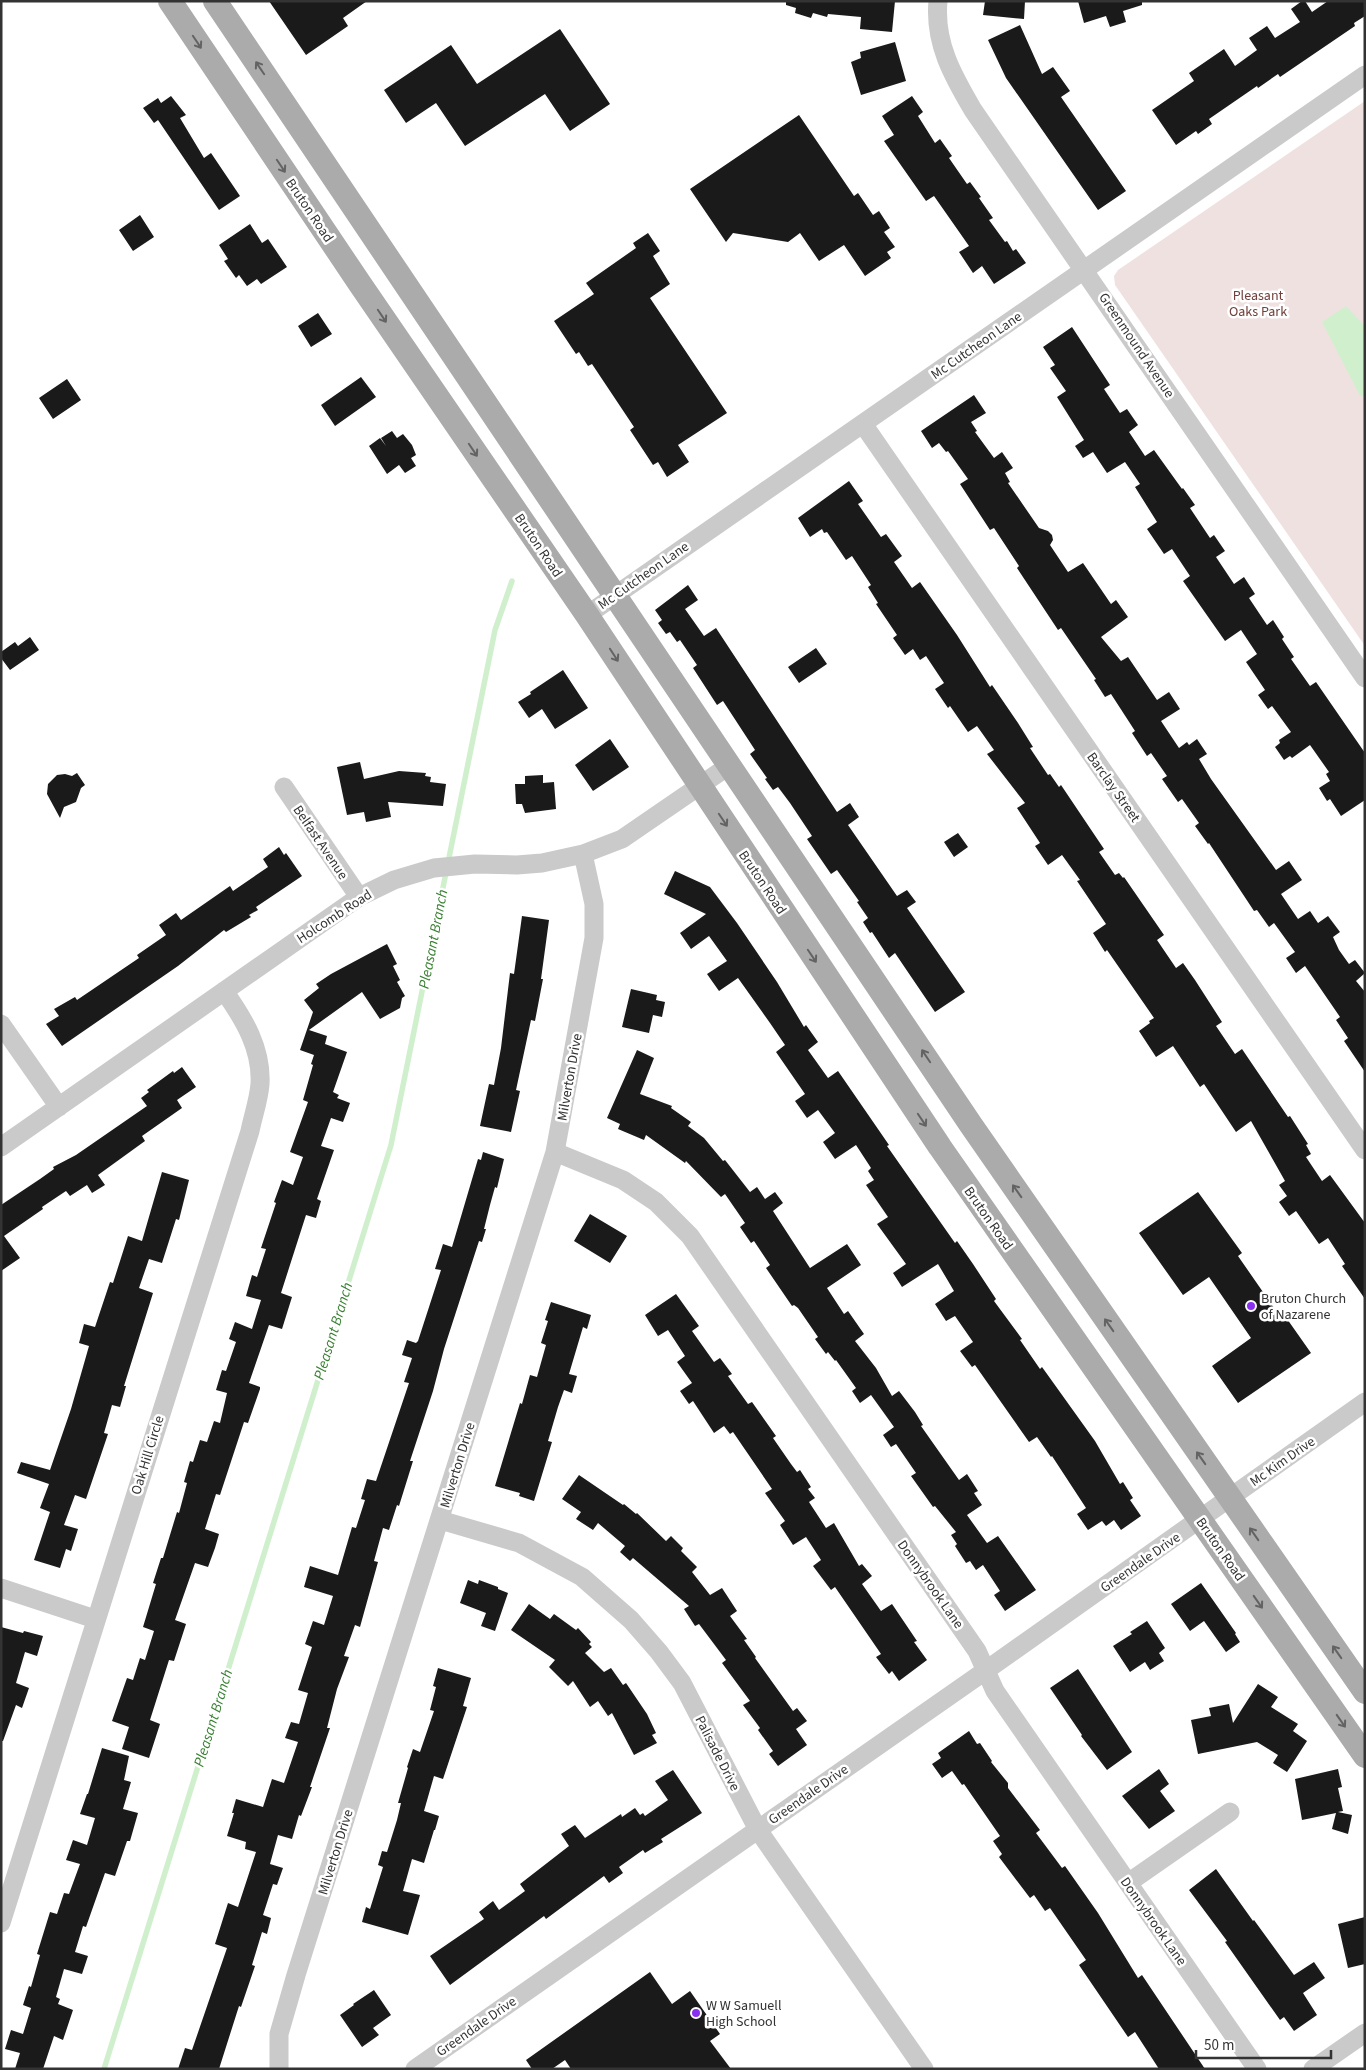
<svg xmlns="http://www.w3.org/2000/svg" width="1366" height="2070" font-family="'Source Sans 3',sans-serif">
<rect width="100%" height="100%" fill="#fff"/>
<!-- green -->
<path fill="#f0e1e1" d="M1365 101V646L1115 285 1114 276 1118 270Z"/>
<!-- water -->
<path fill="#d0f0cd" d="M1346 306 1365 326V396H1360L1322 322Z"/>
<g fill="none" stroke-linecap="round" stroke-linejoin="round">
<!-- stream -->
<path stroke="#d0f0cd" stroke-width="5.5" d="M104 2069 391 1145 495 630 512 581"/>
</g>
<!-- building -->
<path fill="#1a1a1a" d="M269 1H367L343 18 348 26 306 55Z
M786 1H895L892 32 860 29 861 17 828 14 827 17 813 13 811 18 795 13 796 8 786 5Z
M985 1H1025L1024 19 983 15Z
M1078 1H1142V5L1123 11 1126 22 1110 27 1106 16 1084 23Z
M1302 1H1305L1312 12 1328 1H1365V16L1354 23 1355 26 1280 77 1278 74 1258 88 1257 86 1209 119 1212 124 1198 134 1196 131 1176 145 1152 110 1194 81 1189 73 1224 49 1235 66 1257 50 1249 38 1267 26 1275 38 1300 22 1291 9Z
M1020 25 1042 74 1053 67 1070 91 1061 97 1126 191 1098 210 1006 78 988 40Z
M560 29 610 104 570 131 545 94 465 146 436 103 406 123 384 90 451 45 477 84Z
M895 42 906 81 861 95 851 62 861 58 860 52Z
M171 96 186 115 180 118 204 158 211 153 240 196 219 210 158 120 154 123 143 108 158 98 161 103Z
M912 96 923 112 918 116 935 143 940 139 952 156 949 158 967 184 970 182 981 197 979 198 993 218 989 220 1005 242 1007 241 1013 251 1016 249 1026 263 994 284 982 266 973 273 959 252 969 246 934 196 926 201 884 141 894 135 882 116Z
M799 115 854 196 858 193 873 215 879 211 890 228 884 232 895 247 887 252 891 258 865 276 844 245 819 261 800 233 788 242 733 233 726 242 690 189Z
M140 215 154 237 133 251 119 230Z
M250 224 262 243 268 239 287 267 261 284 257 279 247 286 239 275 236 278 224 261 228 259 219 245Z
M648 233 660 251 653 256 670 284 650 298 727 413 678 445 689 462 667 477 658 462 653 465 630 430 634 427 592 364 588 366 579 352 576 354 554 321 594 294 586 283 636 248 633 243Z
M318 313 332 334 311 347 298 326Z
M1072 327 1110 385 1104 389 1120 413 1127 409 1138 425 1129 432 1145 456 1154 450 1182 489 1183 488 1195 505 1190 508 1210 538 1214 535 1225 551 1216 557 1234 584 1244 577 1255 594 1249 598 1267 625 1273 620 1284 637 1282 639 1294 657 1291 659 1310 686 1316 682 1365 753V800L1341 816 1330 799 1327 801 1319 788 1330 781 1326 774 1329 772 1310 745 1292 758 1290 756 1284 760 1275 747 1280 743 1279 740 1291 732 1272 706 1268 709 1258 695 1265 690 1246 662 1257 654 1241 630 1225 641 1183 581 1190 576 1172 549 1164 554 1147 529 1157 522 1135 487 1140 484 1125 462 1107 473 1093 452 1083 458 1075 446 1084 440 1057 397 1066 391 1050 368 1055 365 1043 347Z
M361 377 376 397 335 426 321 405Z
M67 379 81 400 53 419 39 398Z
M974 395 986 413 971 422 977 431 975 432 994 458 1002 452 1013 468 1005 473 1010 482 1008 483 1039 528 1048 531 1052 535 1053 540 1050 545 1068 572 1083 563 1111 604 1116 600 1128 617 1101 637 1121 661 1128 657 1157 700 1169 692 1180 709 1161 721 1179 748 1187 742 1189 745 1197 739 1207 754 1199 759 1211 779 1276 870 1289 861 1302 880 1281 894 1298 919 1310 911 1318 923 1328 916 1340 932 1333 937 1339 950 1349 964 1355 960 1365 973 1356 981 1365 992V1072L1344 1041 1348 1038 1336 1020 1340 1017 1305 966 1296 973 1286 958 1295 952 1274 923 1269 927 1257 910 1254 911 1209 843 1208 844 1195 826 1199 823 1182 799 1178 802 1162 779 1167 776 1151 753 1147 756 1132 733 1135 731 1111 694 1105 697 1094 680 1096 679 1061 628 1058 630 1017 568 1019 566 994 528 990 530 960 484 968 479 948 451 946 452 939 443 932 448 921 431Z
M392 431 397 438 403 434 412 445 416 455 411 458 416 466 405 473 399 465 387 474 369 446 380 438 386 446 381 438Z
M849 481 863 501 858 504 881 537 886 534 902 556 894 562 912 588 920 582 957 635 990 687 992 685 1018 723 1033 747 1030 748 1048 775 1050 774 1059 787 1061 785 1104 849 1099 852 1115 875 1119 873 1123 878 1124 877 1164 935 1157 940 1176 968 1183 963 1195 980 1222 1022 1216 1026 1235 1054 1242 1049 1288 1117 1290 1116 1308 1144 1306 1145 1311 1154 1306 1157 1322 1181 1330 1175 1365 1223V1299L1342 1266 1345 1264 1328 1238 1319 1244 1296 1211 1289 1216 1279 1202 1287 1196 1279 1185 1285 1181 1251 1121 1236 1132 1204 1084 1200 1087 1173 1046 1156 1057 1139 1031 1150 1023 1149 1021 1154 1018 1107 950 1105 952 1093 933 1106 924 1077 881 1080 880 1062 855 1048 865 1035 846 1040 843 1017 808 1025 803 987 754 994 750 977 726 968 732 950 706 948 708 935 689 944 683 926 656 920 660 913 649 905 655 893 638 897 635 876 604 878 603 868 587 871 585 852 556 846 560 827 532 824 533 822 529 810 537 798 518Z
M688 585 698 600 685 609 704 636 716 628 837 812 850 803 859 817 848 825 897 896 907 890 916 902 907 908 965 992 935 1012 895 953 889 958 872 932 870 933 863 922 868 918 857 902 859 901 837 870 831 874 807 839 812 836 790 803 778 787 773 790 765 779 767 778 750 754 755 750 723 701 717 705 693 668 697 665 680 640 677 642 670 632 666 634 658 623 662 620 655 610Z
M30 637 39 650 10 670 1 658V652L15 642 18 646Z
M816 648 827 664 799 683 788 667Z
M563 670 588 708 555 729 542 709 529 718 518 702 531 694 530 692Z
M610 739 629 767 593 791 575 765Z
M360 762 364 779 399 771 426 773 425 776 431 777 430 782 446 784 443 806 388 802 391 817 366 822 364 812 347 815 337 767Z
M77 773 85 785 81 788 76 802 64 807 60 818 47 794 48 784 57 775 65 774 72 776Z
M543 775V783L554 782 556 809 525 813 522 804H516L515 784H525V776Z
M958 833 968 847 954 857 944 842Z
M279 847 284 855 286 853 302 876 256 907 258 910 249 915 251 917 226 932 224 930 178 966 62 1046 46 1024 59 1016 54 1009 75 997 77 1000 139 958 137 955 166 935 159 925 176 913 181 920 230 886 233 891 268 867 263 859Z
M675 871 710 887 737 923 777 982 804 1027 806 1025 818 1042 808 1050 828 1078 838 1071 889 1145 887 1146 955 1243 957 1241 973 1264 996 1299 994 1301 1022 1339 1020 1340 1040 1369 1042 1367 1095 1441 1120 1484 1123 1482 1133 1498 1130 1500 1141 1516 1121 1530 1114 1520 1106 1526 1102 1521 1088 1530 1077 1514 1086 1508 1052 1456 1051 1457 1037 1437 1029 1442 975 1365 972 1367 960 1351 973 1342 955 1316 946 1321 935 1304 954 1291 938 1264 902 1287 893 1273 906 1264 877 1224 888 1217 866 1185 874 1180 868 1171 871 1168 856 1145 835 1159 823 1142 835 1133 818 1110 807 1118 795 1101 805 1094 776 1052 785 1045 770 1023 738 978 719 991 707 974 727 961 709 936 691 949 680 933 706 914 664 894Z
M522 916 549 920 541 979H543L535 1021 531 1020 516 1090 520 1091 511 1132 480 1126 489 1084 494 1085 501 1048 510 973 514 974Z
M387 944 397 964 393 966 400 980 397 982 405 996 402 998 400 1008 380 1019 362 992 309 1030 327 1036 325 1044 347 1052 333 1092 339 1095 337 1098 350 1103 343 1122 331 1118 321 1146 334 1150 317 1199 321 1201 316 1218 306 1215 281 1293 292 1297 282 1329 269 1325 249 1383 260 1387V1389L248 1423 244 1422 220 1495 216 1494 205 1529 219 1534 215 1548 208 1567 195 1563 175 1620 186 1624 174 1661 169 1660 150 1720 160 1724 149 1758 122 1749 129 1727 112 1721 127 1678 133 1680 140 1658 145 1660 154 1631 143 1627 156 1584 153 1583 161 1558H163L177 1512 179 1513 187 1483 184 1482 190 1461 193 1462 200 1440 207 1442 214 1421 220 1423 227 1393 216 1390 222 1370 226 1371 236 1342 229 1339 235 1322 252 1329 261 1300 246 1296 252 1275 257 1277 266 1249 261 1248 276 1203 274 1202 282 1180 293 1185 303 1157 290 1152 308 1102 303 1100 313 1065 311 1064 314 1055 300 1050 313 1012 304 1000 319 988 316 984 331 974Z
M631 989 657 995 656 1000 665 1002 662 1017 653 1015 649 1033 622 1027Z
M637 1050 654 1058 640 1094 672 1106 671 1108 691 1122 688 1126 704 1138 723 1161 725 1160 750 1192 757 1187 765 1199 775 1192 783 1203 773 1211 810 1268 847 1244 861 1265 827 1288 844 1314 848 1311 864 1334 855 1341 876 1368 892 1396 899 1391 915 1412 923 1425 921 1426 959 1480 967 1474 978 1491 974 1493 982 1505 967 1515 987 1543 998 1536 1036 1590 1005 1611 994 1595 1000 1591 983 1565 976 1570 970 1561 966 1563 955 1546 957 1544 951 1535 956 1532 935 1506 933 1507 911 1476 916 1473 896 1444 891 1447 883 1435 894 1427 871 1395 860 1403 852 1391 856 1388 836 1360 835 1361 828 1352 826 1354 815 1339 818 1337 798 1308 794 1305 792 1306 766 1268 770 1265 754 1241 751 1243 740 1227 745 1223 725 1194 721 1197 686 1161 685 1163 646 1135 644 1140 618 1129 620 1124 607 1118Z
M182 1067 196 1087 177 1100 182 1108 142 1136 145 1141 98 1175 105 1185 92 1193 87 1185 70 1196 66 1191 42 1207 43 1209 4 1236 20 1258 1 1271V1205L40 1179 54 1169 53 1167 76 1155 147 1106 141 1098 149 1092 147 1090 173 1071 174 1073Z
M483 1152 504 1159 497 1188 495 1187 490 1205 484 1229H486L482 1242 479 1241 444 1349 433 1391 410 1461H413L399 1506 397 1505 389 1530 383 1528 374 1561 378 1562 360 1627 355 1625 344 1656 349 1657 337 1689 327 1728H330L310 1787H312L301 1816 299 1815 292 1839 278 1835 270 1864 283 1868 277 1885 273 1884 263 1915 271 1918 267 1934 262 1932 252 1965 255 1966 241 2007 239 2006 219 2069H178L185 2048 192 2050 227 1948 215 1944 228 1903 238 1907 256 1852 245 1849 246 1842 227 1836 234 1813H232L236 1799 263 1807 272 1779 284 1783 298 1742 285 1738 291 1722 299 1724 308 1693 298 1690 312 1647 305 1644 313 1621 324 1625 333 1596 304 1587 310 1566 338 1575 352 1527 356 1528 365 1500 361 1499 367 1479 376 1481 409 1383 404 1382 412 1358 402 1355 407 1340 416 1343 418 1341 441 1270 435 1269 443 1244 452 1247 478 1159 481 1160Z
M162 1172 189 1180 179 1220 176 1219 162 1263 149 1259 139 1288 153 1293 124 1386H126L120 1407 112 1405 104 1433 108 1434 86 1499 75 1495 64 1525 78 1529 71 1551 66 1549 60 1568 34 1560 50 1512 40 1508 49 1484 17 1473 21 1462 50 1470 71 1409 89 1346 79 1343 84 1324 95 1327 110 1282 113 1283 128 1236 142 1241Z
M1198 1192 1242 1253 1238 1256 1281 1318 1285 1316 1311 1353 1238 1403 1212 1366 1251 1338 1209 1277 1183 1295 1139 1233Z
M590 1214 627 1236 610 1263 574 1241Z
M676 1294 699 1326 692 1331 714 1362 720 1358 732 1374 728 1376 748 1404 752 1402 776 1436 773 1438 791 1464 797 1472 800 1470 811 1487 808 1489 815 1498 809 1502 826 1528 834 1523 859 1566 862 1564 872 1576 862 1584 881 1611 892 1604 917 1641 914 1642 927 1660 899 1681 892 1671 889 1674 876 1657 881 1654 835 1587 831 1590 813 1566 821 1560 806 1537 793 1545 780 1525 785 1521 765 1493 772 1489 733 1432 730 1434 724 1426 714 1433 693 1401 689 1404 680 1391 692 1383 677 1362 685 1356 668 1330 658 1336 645 1315Z
M551 1302 591 1315 587 1329 583 1327 569 1374 577 1376 572 1393 564 1390 558 1407 548 1441 552 1442 534 1501 519 1496 520 1493 495 1486 520 1403 522 1404 530 1375 537 1377 546 1345 541 1343 548 1321 545 1320Z
M579 1475 623 1505 624 1504 636 1514 637 1513 666 1541 671 1536 683 1548 681 1551 697 1567 692 1572 710 1595 722 1588 737 1611 730 1616 747 1639 744 1640 756 1657 755 1658 793 1711 797 1708 807 1721 796 1729 807 1745 778 1766 769 1754 773 1751 758 1730 760 1728 743 1705 750 1701 722 1663 726 1660 699 1624 695 1626 684 1609 689 1606 633 1558 630 1561 620 1552 625 1546 598 1523 593 1530 576 1519 581 1512 562 1499Z
M468 1580 478 1584 479 1580 498 1587V1589L508 1593 495 1631 481 1626 486 1613 460 1603Z
M1201 1583 1236 1633 1235 1634 1240 1642 1226 1652 1204 1621 1190 1631 1171 1604Z
M529 1604 550 1619 554 1614 576 1630 578 1628 591 1642 589 1644 592 1647 585 1653 604 1672 611 1668 623 1685 626 1683 647 1714 656 1733 652 1735 657 1743 634 1755 612 1713 608 1716 598 1701 590 1707 573 1681 568 1686 549 1667 555 1660 511 1630Z
M1147 1621 1165 1648 1159 1653 1164 1661 1150 1670 1145 1662 1130 1672 1113 1646 1132 1634 1130 1632Z
M1 1627 23 1633 24 1631 43 1636 37 1656 25 1652 16 1683 29 1688 22 1708 16 1705 3 1741H1Z
M438 1668 471 1678 463 1706 467 1707 443 1779 434 1776 424 1811 439 1816 435 1830H434L424 1863 412 1859 403 1891 420 1895 408 1935 362 1922 366 1907 370 1909 383 1867 378 1865 382 1851 387 1852 397 1820 401 1803H398L408 1768 407 1767 413 1749 420 1752 434 1711 430 1710 436 1687 433 1686Z
M1078 1669 1132 1752 1107 1770 1081 1736 1082 1735 1050 1688Z
M1258 1684 1278 1697 1271 1707 1298 1724 1293 1731 1307 1741 1287 1772 1273 1763 1278 1755 1257 1742 1198 1754 1191 1720 1211 1716 1209 1708 1229 1704 1233 1723Z
M969 1731 977 1744 980 1743 992 1761 991 1762 1008 1783V1788L1040 1830 1036 1833 1062 1868 1065 1866 1098 1913 1138 1978 1142 1975 1205 2069H1159L1135 2032 1128 2037 1079 1965 1086 1960 1050 1908 1045 1911 1034 1895 1030 1898 999 1857 1002 1854 993 1841 1000 1836 964 1784 962 1785 952 1771 942 1778 932 1764 941 1758 938 1753Z
M102 1748 129 1756 124 1780 131 1782 123 1809 138 1813 130 1841H127L115 1876 105 1873 86 1927 83 1926 75 1952 88 1956 82 1974 64 1969 56 1997 60 1999 58 2004 73 2010 63 2040 54 2036 43 2069H15L20 2053 5 2049 11 2030 23 2034 31 2008 23 2005 29 1986 31 1987 40 1955 37 1954 50 1912 57 1914 64 1893 69 1894 80 1864 66 1860 73 1840 87 1845 95 1818 80 1814 87 1794H88Z
M1159 1769 1169 1784 1160 1791 1175 1811 1149 1829 1122 1796Z
M1338 1769 1342 1787 1338 1788 1343 1811 1338 1812 1352 1815 1348 1834 1332 1829 1336 1813 1302 1820 1295 1779Z
M673 1770 702 1813 661 1839 663 1842 645 1853 643 1850 619 1867 623 1873 609 1883 604 1876 546 1919 544 1916 450 1985 430 1956 484 1919 479 1912 493 1901 499 1910 525 1891 520 1884 569 1846 561 1834 575 1825 585 1838 621 1814 622 1817 635 1808 640 1815 643 1813 645 1816 668 1800 655 1781Z
M1216 1869 1253 1921 1254 1920 1294 1975 1314 1962 1325 1978 1303 1993 1317 2015 1294 2031 1284 2017 1280 2020 1225 1942 1227 1941 1189 1890Z
M1365 1917V1964L1348 1968 1338 1924Z
M650 1972 672 2004 690 1991 720 2034 710 2041 731 2069H571L565 2060 552 2069H532L526 2060Z
M374 1990 391 2015 373 2028 379 2035 362 2047 340 2015 354 2005 353 2004Z"/>
<g fill="none" stroke-linecap="round" stroke-linejoin="round">
<!-- minor -->
<path stroke="#cacaca" stroke-width="19" d="M938 1C934 43 953 76 973 110L1365 678
M863 424 1365 1150
M587 615 1365 75
M284 787 359 897
M1 1024 59 1107
M1 1147 359 897 394 880 434 868 475 864 517 865 542 863 583 854 622 839 730 765
M555 1152 623 1180 656 1202 690 1236 977 1651 995 1691 1257 2069
M440 1520 519 1543 582 1577 631 1620 659 1652 682 1683 758 1830 924 2069
M1 1588 95 1619
M1128 1883 1230 1812
M1 1923 250 1131C253 1116 259 1099 260 1084 262 1049 244 1019 224 991
M279 2069V2034L296 1975 555 1152 594 938V904L583 854
M415 2069 985 1671 1365 1402
M1313 2069 1365 2033"/>
<!-- major -->
<path stroke="#ababab" stroke-width="24" d="M170 1 360 284 587 615 940 1147 1365 1756
M215 1 971 1125 1365 1692"/>
</g>
<!-- one-way arrows -->
<defs><path id="oneway-shaft" d="M-6 0H5M1.5-3L5.5 0L1.5 3" fill="none" stroke-width="1.6" stroke-linecap="round" stroke-linejoin="round" transform="scale(1.25)"/></defs>
<g stroke="#636363">
<use href="#oneway-shaft" transform="translate(197 42) rotate(56)"/>
<use href="#oneway-shaft" transform="translate(260 68) rotate(-124)"/>
<use href="#oneway-shaft" transform="translate(281 166) rotate(56)"/>
<use href="#oneway-shaft" transform="translate(382 316) rotate(56)"/>
<use href="#oneway-shaft" transform="translate(473 450) rotate(56)"/>
<use href="#oneway-shaft" transform="translate(614 655) rotate(57)"/>
<use href="#oneway-shaft" transform="translate(723 820) rotate(56)"/>
<use href="#oneway-shaft" transform="translate(812 956) rotate(56)"/>
<use href="#oneway-shaft" transform="translate(926 1056) rotate(-124)"/>
<use href="#oneway-shaft" transform="translate(922 1120) rotate(56)"/>
<use href="#oneway-shaft" transform="translate(1017 1191) rotate(-125)"/>
<use href="#oneway-shaft" transform="translate(1109 1325) rotate(-125)"/>
<use href="#oneway-shaft" transform="translate(1201 1458) rotate(-125)"/>
<use href="#oneway-shaft" transform="translate(1254 1534) rotate(-125)"/>
<use href="#oneway-shaft" transform="translate(1258 1602) rotate(55)"/>
<use href="#oneway-shaft" transform="translate(1337 1652) rotate(-125)"/>
<use href="#oneway-shaft" transform="translate(1341 1721) rotate(55)"/>
</g>
<!-- markers -->
<g fill="#882ff0" stroke="#fff" stroke-width="2">
<circle cx="1251" cy="1306" r="5"/>
<circle cx="696" cy="2013" r="5"/>
</g>
<g text-anchor="middle" stroke-width="5" stroke-linejoin="round" paint-order="stroke">
<!-- street labels -->
<g font-size="14" fill="#333" stroke="#fff">
<text transform="translate(310 210) rotate(56)" y="5">Bruton Road</text>
<text transform="translate(976 345) rotate(-35)" y="5">Mc Cutcheon Lane</text>
<text transform="translate(1137 345) rotate(56)" y="5">Greenmound Avenue</text>
<text transform="translate(539 545) rotate(56)" y="5">Bruton Road</text>
<text transform="translate(643 575) rotate(-35)" y="5">Mc Cutcheon Lane</text>
<text transform="translate(1114 787) rotate(55)" y="5">Barclay Street</text>
<text transform="translate(321 842) rotate(56)" y="5">Belfast Avenue</text>
<text transform="translate(763 882) rotate(56)" y="5">Bruton Road</text>
<text transform="translate(334 916) rotate(-33)" y="5">Holcomb Road</text>
<text transform="translate(569 1077) rotate(-80)" y="5">Milverton Drive</text>
<text transform="translate(989 1218) rotate(55)" y="5">Bruton Road</text>
<text transform="translate(147 1455) rotate(-73)" y="5">Oak Hill Circle</text>
<text transform="translate(1282 1461) rotate(-35)" y="5">Mc Kim Drive</text>
<text transform="translate(457 1465) rotate(-73)" y="5">Milverton Drive</text>
<text transform="translate(1221 1549) rotate(55)" y="5">Bruton Road</text>
<text transform="translate(1140 1562) rotate(-35)" y="5">Greendale Drive</text>
<text transform="translate(931 1584) rotate(55)" y="5">Donnybrook Lane</text>
<text transform="translate(718 1753) rotate(63)" y="5">Palisade Drive</text>
<text transform="translate(808 1794) rotate(-35)" y="5">Greendale Drive</text>
<text transform="translate(335 1852) rotate(-73)" y="5">Milverton Drive</text>
<text transform="translate(1154 1921) rotate(55)" y="5">Donnybrook Lane</text>
<text transform="translate(476 2026) rotate(-35)" y="5">Greendale Drive</text>
</g>
<!-- park labels -->
<g font-size="14" fill="#72403c" stroke="#fff">
<text x="1258" y="300">Pleasant<tspan x="1258" dy="16">Oaks Park</tspan></text>
</g>
<!-- poi labels -->
<g font-size="14" fill="#333" stroke="#fff" text-anchor="start">
<text x="1261" y="1303">Bruton Church<tspan x="1261" dy="16">of Nazarene</tspan></text>
<text x="706" y="2010">W W Samuell<tspan x="706" dy="16">High School</tspan></text>
</g>
<!-- water labels -->
<g font-size="15" font-style="italic" fill="#388032" stroke="#fff">
<text transform="translate(433 939) rotate(-79)" y="5">Pleasant Branch</text>
<text transform="translate(333 1331) rotate(-73)" y="5">Pleasant Branch</text>
<text transform="translate(213 1718) rotate(-73)" y="5">Pleasant Branch</text>
</g>
</g>
<!-- border -->
<rect width="1366" height="2070" fill="none" stroke="#333333" stroke-width="5"/>
<!-- scale -->
<path d="M1196 2050v8h135v-8" fill="none" stroke="#333333" stroke-width="2.5"/>
<text x="1204" y="2050" font-size="15" fill="#333333" stroke="#ffffff" stroke-width="4" paint-order="stroke">50 m</text>
</svg>
